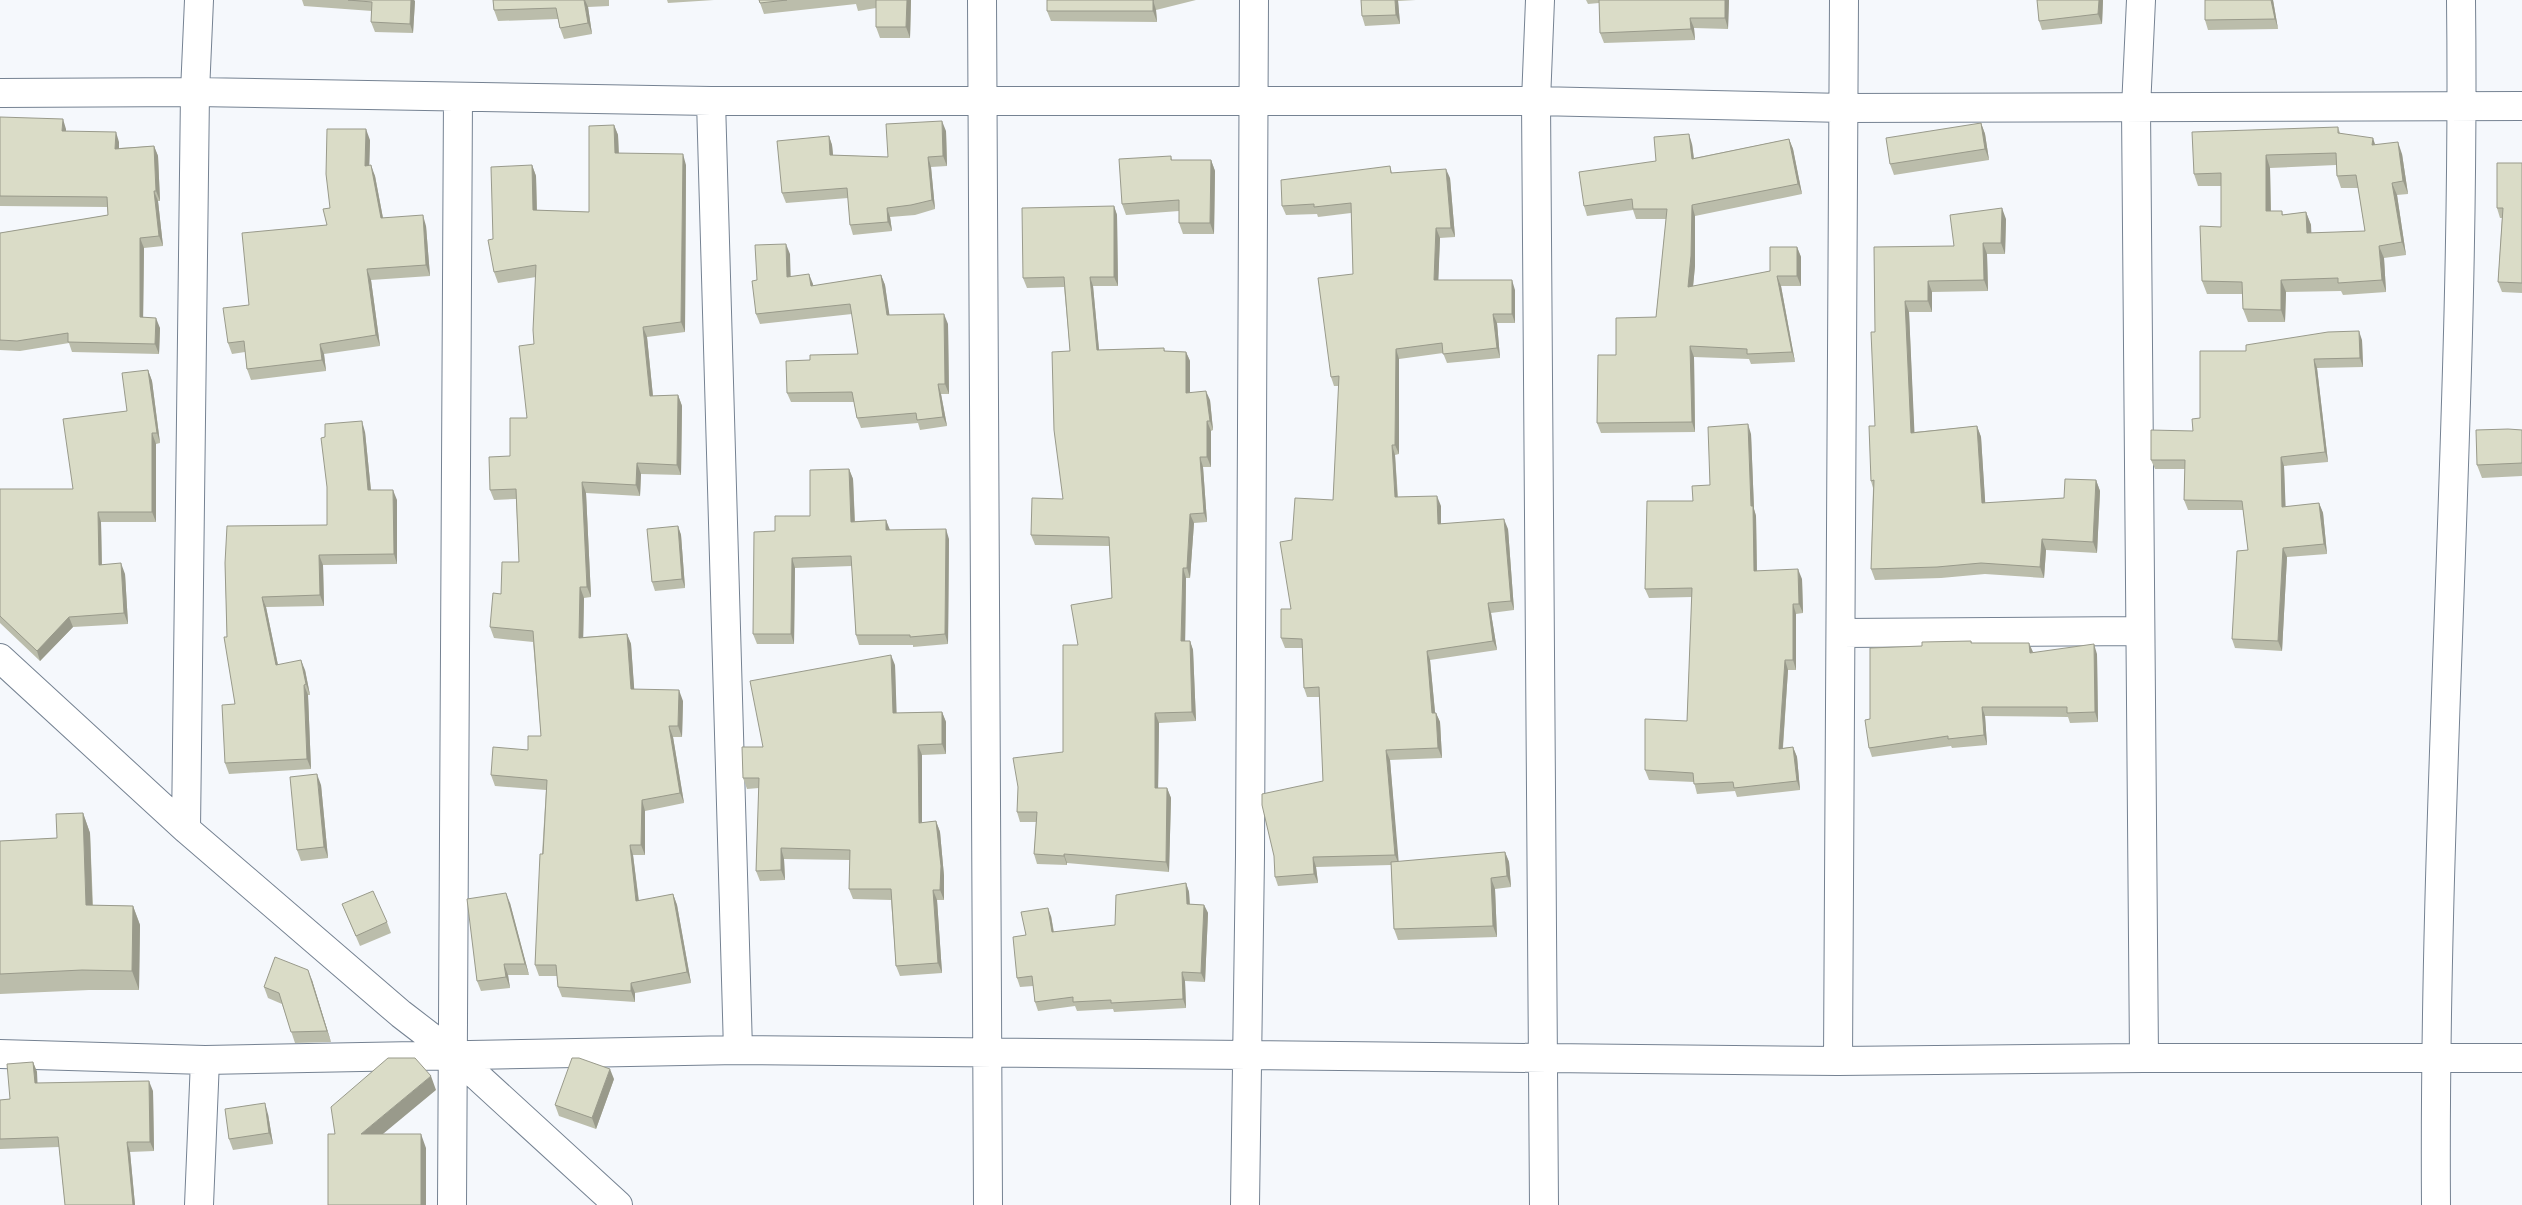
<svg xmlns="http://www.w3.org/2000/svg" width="2522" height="1205" font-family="Inter,sans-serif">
<rect width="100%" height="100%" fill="#f5f8fc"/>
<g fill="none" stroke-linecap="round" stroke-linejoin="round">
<defs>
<path id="minor" d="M982 0 988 1205
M1540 0 1536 101 1544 1205
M2141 0 2136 108 2144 1058
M0 93 195 92 711 101H1536L1844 108 2522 106
M711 101 738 1050
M1841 633 2140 631
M0 658 186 829 401 1014 453 1054 618 1205
M186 829 195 92 199 0
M0 1054 205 1060 738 1050 1838 1061 2144 1058H2522
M1838 1061 1844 0
M199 1205 205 1060
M452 1205 458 97
M1245 1205 1250 856 1254 0
M2436 1205C2433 803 2466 402 2461 0"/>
</defs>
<!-- minor casing -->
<use href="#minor" stroke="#758292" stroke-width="30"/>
<!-- minor -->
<use href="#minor" stroke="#fff" stroke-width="28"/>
</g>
<!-- wall -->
<path fill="#bbbdab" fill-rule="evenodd" d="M302 0H411L415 1 413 33 375 32 371 22 372 11 304 6Z
M493 0H609V6L588 7 592 34 564 39 560 28 558 19 498 21 494 10Z
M667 0H714L668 3Z
M759 0H911L910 38H880L876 27V8L858 11 856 4 764 14Z
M1047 0H1196L1156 10 1157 22 1051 21 1047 11Z
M1361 0H1416L1398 1 1400 24 1365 26 1362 16Z
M1586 0H1729L1728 29 1694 28 1695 40 1604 43 1600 33 1599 3 1588 4Z
M2103 0 2102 24 2042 30 2039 21Z
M2273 0 2278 29 2208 30 2205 20Z
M0 117 66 129V131L119 142V148L154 146 158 156 160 201H158L163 246 144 248 143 317 160 328 159 354 72 352 69 343 20 351 0 350V233L108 215 107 207 0 206Z
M1981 123 1985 134 1989 160 1894 175 1890 164Z
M614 125 618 135 619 153 686 165 685 332 647 337 653 396 678 395 682 406 681 475 641 474 640 496 586 493 591 597 584 598 583 637 627 634 631 644 634 689 683 701 682 737H673L684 803 645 811V855H633L639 901 673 894 677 905 691 983 635 993V1002L562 997 558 987 557 976H539L535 965 546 790 495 786 491 775 528 750 541 736 533 642 494 638 490 627 501 594 519 562 516 499 494 500 490 490 510 456 527 418 534 344 536 277 498 283 494 272 493 239 532 165 536 176 537 210 589 212Z
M2338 127 2340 133 2402 154 2408 194 2397 195 2406 255 2384 258 2386 292 2343 295 2341 291 2286 292 2285 322H2248L2243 309 2242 294H2207L2202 281 2221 227V186H2198L2194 174ZM2336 165 2337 176 2341 188H2358L2365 231 2311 233V225L2306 212 2283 215 2282 211H2271L2270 168Z
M946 131 947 166 931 167 935 209 915 215 890 217 892 231 853 235 850 225 848 198 786 203 782 193 829 136 832 145 833 155 888 157Z
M1789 139 1793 149 1802 194 1695 216V266L1693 286 1770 271 1797 247 1801 257V286H1781L1795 362 1751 364 1749 359 1694 357 1695 432 1601 433 1597 423 1616 355 1656 317 1666 219H1636L1633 210 1587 216 1584 206 1692 144 1694 158Z
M370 140 369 165 375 176 383 218 426 226 430 276 371 280 380 346 324 354 326 371 251 380 247 369 245 352 232 354 228 343 249 305 327 225 330 208Z
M1171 156 1172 160H1211L1215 171 1214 234H1183L1179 223V211L1126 215 1122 204Z
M2522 163V293L2502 292 2498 282 2502 218H2500L2497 208Z
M1390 166 1392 173 1450 178 1455 237 1440 238 1438 280 1515 290V323H1497L1500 358 1447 363 1443 353 1399 359V454L1395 455 1398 497 1441 506V524L1508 529 1514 610 1491 613 1497 650 1430 660 1435 713H1436L1440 722 1442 758 1390 760 1398 862 1505 852 1509 862 1511 887 1495 889 1497 937 1398 940 1394 929 1391 865 1316 867 1318 883 1278 886 1275 877 1323 781 1320 697H1307L1304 688 1302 648H1285L1281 638 1291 609 1292 540 1333 500 1339 386H1334L1331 377 1353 274 1351 213 1318 217 1317 214 1286 215 1282 206Z
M1114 206 1117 215 1118 286H1093L1099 350 1164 348 1165 351 1186 352 1190 361V393L1210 400 1213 430 1211 431V467H1203L1207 522 1194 523 1190 578H1186L1185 641H1190L1193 650 1196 721 1159 723 1158 788H1167L1171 798 1169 872 1067 863V865L1037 864 1034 854 1036 822H1020L1017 812 1063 752 1078 645 1112 598 1110 546 1035 545 1031 535 1063 499 1070 351 1064 287 1027 288 1023 278Z
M2006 219 2005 254H1987L1988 291 1932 292V312H1909L1914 432 1977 426 1981 437 1985 503 2064 498 2096 480 2100 491 2097 553 2046 550 2044 578 1985 574 1941 578 1875 580 1871 569 1873 488 1871 481 1875 426V332L1954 246Z
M790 254V276L813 284V286L881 275 885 285 889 315 948 324 949 394H941L947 426 920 430 918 423 861 428 857 418 854 402H791L787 393 810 360 858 354 852 314 760 324 756 314Z
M2362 340 2363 367 2317 368 2328 462 2284 466 2285 507 2319 503 2323 513 2327 554 2287 557 2282 651 2235 648 2232 639 2248 550 2243 510H2188L2184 500 2185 469H2155L2151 460 2193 431 2200 418 2246 351Z
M148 370 152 381 160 443 156 444V522H101L102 565 125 574 128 624 73 627 40 661 0 623V489H73L127 411Z
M2522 430V476L2482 478 2477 465Z
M365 432 371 490 397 500V564L323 565 324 606 266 607 278 665 305 670 310 695H308L311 769 229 774 225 763 235 704 227 637 225 563 327 525Z
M1751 434 1754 509 1756 516 1757 571 1802 579 1803 613 1796 614V670H1788L1783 748 1793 747 1797 757 1800 790 1737 797 1735 791 1697 794 1694 782 1649 780 1645 770 1687 721 1692 597 1649 598 1645 589 1710 485Z
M849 469 853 479 855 521 886 520 889 530 949 539 948 644 913 647V645H859L856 635 852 566 795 568 794 644H757L753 634 775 531 810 516Z
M678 526 681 535 685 588 655 591 652 582Z
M1971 641 1972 643 2033 652 2097 654 2098 722 2070 723 2068 717 1985 716 1987 745 1952 748 1951 746 1872 757 1869 748 1870 719 1922 646Z
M895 665 896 713 942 712 946 722V754L922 755V823L936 821 940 832 944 876V900H937L942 973 900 976 896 966 891 900 853 899 849 889 850 860 784 859 785 880 760 881 756 871 759 788 747 789 743 778 763 747Z
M321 785 328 858 301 861 297 850Z
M83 813 90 833 93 905 133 906 140 925 139 990H89L0 994V841L57 838Z
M1186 883 1189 892 1190 904 1204 905 1208 913 1205 982 1185 981 1186 1008 1114 1012 1113 1009 1077 1011 1075 1006 1038 1011 1035 1002 1033 986 1020 987 1017 978 1026 935 1051 916 1054 932 1115 925Z
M510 903 529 975H508L510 988 481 991 477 981Z
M342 904 387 922 391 933 360 946Z
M312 980 331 1042 295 1043 282 1004 268 998 264 987Z
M33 1062 37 1072V1083L153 1091 154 1151 130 1152 135 1205H65L59 1147 0 1149V1100L10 1099Z
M614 1079 596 1129 559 1116 555 1105Z
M268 1114 273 1144 233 1150 229 1139Z"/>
<!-- shaded-wall -->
<path fill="#999a8b" d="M411 0H414L415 1 413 33 410 24Z
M584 0H585L588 7 592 34 588 23Z
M907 0H911L910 38 906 27Z
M1153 0 1156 10 1157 22 1153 11Z
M1395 0H1398L1400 24 1396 15Z
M1725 0H1729L1728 29 1725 18Z
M2099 0H2103L2102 24 2098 14Z
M2271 0H2273L2278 29 2275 19Z
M1690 18 1694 28 1695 40 1691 29Z
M63 119 66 129V141L62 131Z
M942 121 946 131 947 166 943 156Z
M1981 123 1985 134 1989 160 1985 149Z
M614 125 618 135 619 164 615 153Z
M366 129 370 140 369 177 365 166Z
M116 132 119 142V159L115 149Z
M1689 134 1692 144 1695 169 1692 159Z
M829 136 832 145 834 164 830 155Z
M2373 138 2377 150 2372 145Z
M1789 139 1793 149 1802 194 1798 184Z
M2398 142 2402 154 2408 194 2403 181Z
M154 146 158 156 160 201 156 191Z
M683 154 686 165 685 332 681 322Z
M2266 155 2270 168 2271 224 2266 211Z
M928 157 931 167 935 209 932 200Z
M1211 160 1215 171 1214 234 1210 223Z
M371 165 375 176 385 229 381 218Z
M532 165 536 176 537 221 533 210Z
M1446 169 1450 178 1455 237 1451 228Z
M2392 183 2397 195 2406 255 2402 242Z
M154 191 158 201 163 246 159 236Z
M1692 205 1695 216V266L1692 297 1688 287Z
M1114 206 1117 215 1118 286 1114 277Z
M887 208 890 217 892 231 888 222Z
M2002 208 2006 219 2005 254 2001 243Z
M2306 212 2311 225 2312 245 2307 233Z
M423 215 426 226 430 276 426 265Z
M1436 228 1440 238 1438 290 1434 280Z
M140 238 144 248 143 327 140 317Z
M1983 243 1987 254 1988 291 1984 280Z
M786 244 790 254 791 286 787 277Z
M2379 246 2384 258 2386 292 2382 280Z
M1797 247 1801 257V286L1797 276Z
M367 269 371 280 380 346 376 335Z
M809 274 813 284 814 296 811 286Z
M881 275 885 285 891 325 887 315Z
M1777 276 1781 286 1795 362 1792 352Z
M1090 277 1093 286 1100 360 1097 350Z
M1512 280 1515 290V323L1512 314Z
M2281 280 2286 292 2285 322 2281 310Z
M1928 281 1932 292V312L1928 301Z
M1905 301 1909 312 1915 444 1911 433Z
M944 314 948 324 949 394 945 384Z
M1493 314 1497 323 1500 358 1497 348Z
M156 318 160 328 159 354 155 344Z
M643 327 647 337 654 407 650 396Z
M2359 331 2362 340 2363 367 2360 358Z
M320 344 324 354 326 371 322 360Z
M1690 346 1694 357 1695 432 1692 422Z
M1396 349 1399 359V454L1395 445Z
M1186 352 1190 361V403L1186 393Z
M2314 359 2317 368 2328 462 2325 452Z
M148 370 152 381 160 443 157 433Z
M938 384 941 394 947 426 943 417Z
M1206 391 1210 400 1213 430 1210 421Z
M678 395 682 406 681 475 677 465Z
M362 421 365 432 372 501 368 490Z
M1207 421 1211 431V467L1207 457Z
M1748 424 1751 434 1754 509 1756 516 1757 581 1754 571Z
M1977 426 1981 437 1986 514 1982 503Z
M152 433 156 444V522L152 512Z
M1392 445 1395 455 1398 507 1395 497Z
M1200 457 1203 467 1207 522 1204 513Z
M2281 457 2284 466 2286 516 2282 507Z
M637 463 641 474 640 496 636 485Z
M849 469 853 479 855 531 851 522Z
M2096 480 2100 491 2097 553 2093 542Z
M582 482 586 493 591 597 587 587Z
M393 490 397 500V564L394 554Z
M1437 496 1441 506V533L1438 524Z
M2319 503 2323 513 2327 554 2324 544Z
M98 512 101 522 102 575 99 565Z
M1190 514 1194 523 1190 578 1187 568Z
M1504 519 1508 529 1514 610 1511 601Z
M886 520 890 530H886Z
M678 526 681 535 685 588 682 579Z
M946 529 949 539 948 644 945 634Z
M2042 539 2046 550 2044 578 2040 567Z
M2283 548 2287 557 2282 651 2278 641Z
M319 555 323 565 324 606 320 595Z
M792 558 795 568 794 644 791 634Z
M121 563 125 574 128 624 124 613Z
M1183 568 1186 578 1185 651 1181 641Z
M1798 569 1802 579 1803 613 1799 604Z
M580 587 584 598 583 648 579 638Z
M262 597 266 607 280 675 276 665Z
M1488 603 1491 613 1497 650 1493 641Z
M1793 604 1796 614V670L1793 660Z
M69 617 73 627 40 661 37 651Z
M627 634 631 644 635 700 631 689Z
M1190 641 1193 650 1196 721 1192 712Z
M2029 643 2033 652 2030 653Z
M2094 644 2097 654 2098 722 2095 712Z
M1427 651 1430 660 1436 722 1432 713Z
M891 655 895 665 897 723 893 713Z
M301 660 305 670 310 695 306 684Z
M1785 660 1788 670 1782 758 1779 749Z
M304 685 308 695 311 769 307 759Z
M679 690 683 701 682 737 678 726Z
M1982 707 1985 716 1987 745 1984 735Z
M942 712 946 722V754L942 744Z
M1155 713 1159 723 1158 797 1155 788Z
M1436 713 1440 722 1442 758 1438 748Z
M669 726 673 737 684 803 680 793Z
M918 745 922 755V834L919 823Z
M1793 747 1797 757 1800 790 1797 781Z
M1386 750 1390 760 1399 865 1395 855Z
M317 774 321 785 328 858 324 847Z
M1167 788 1171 798 1169 872 1166 862Z
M642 800 645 811V855L641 845Z
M83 813 90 833 93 925 86 905Z
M936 821 940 832 944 876V900L940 890Z
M630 845 633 855 640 912 636 901Z
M781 848 784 859 785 880 781 870Z
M1505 852 1509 862 1511 887 1507 876Z
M1064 854 1067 863V865L1064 856Z
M1313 857 1316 867 1318 883 1314 874Z
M1491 878 1495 889 1497 937 1493 926Z
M1186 883 1189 892 1190 913 1187 904Z
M933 890 937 900 942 973 938 963Z
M506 893 510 903 529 975 525 964Z
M673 894 677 905 691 983 687 972Z
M1204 905 1208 913 1205 982 1201 973Z
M133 906 140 925 139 990 132 971Z
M1048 908 1051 916 1055 941 1052 932Z
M504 964 508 975 510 988 506 977Z
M308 970 312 980 331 1042 327 1031Z
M1182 972 1185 981 1186 1008 1183 999Z
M631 983 635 993V1002L631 991Z
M33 1062 37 1072 38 1093 35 1083Z
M610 1069 614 1079 596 1129 592 1118Z
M431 1076 436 1090 366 1148 361 1134Z
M149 1081 153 1091 154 1151 150 1142Z
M265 1103 268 1114 273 1144 269 1133Z
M421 1134 426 1148V1205H421Z
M127 1142 130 1152 135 1205H133Z"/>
<!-- building -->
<path fill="#dadcc7" stroke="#999a8b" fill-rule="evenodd" d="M348 0H411L410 24 371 22 372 2Z
M493 0H584L588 23 560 28 556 8 494 10Z
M759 0H787L760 3Z
M876 0H907L906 27H876Z
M1047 0H1154H1153V11H1047Z
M1361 0H1395L1396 15 1362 16Z
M1599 0H1725V18H1690L1691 29 1600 33Z
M2037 0H2099L2098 14 2039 21Z
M2205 0H2271L2275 19 2205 20Z
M0 117 63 119 62 131 116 132 115 149 154 146 156 191H154L159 236 140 238V317L156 318 155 344 68 342V333L17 341 0 340V233L108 215 107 197 0 196Z
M942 121 943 156 928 157 932 200 911 205 887 208 888 222 850 225 847 188 782 193 777 141 829 136 830 155 888 157 886 124Z
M1981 123 1985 149 1890 164 1886 138Z
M614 125 615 153 683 154 681 322 643 327 650 396 678 395 677 465 637 463 636 485 582 482 587 587H580L579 638 627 634 631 689 679 690 678 726H669L680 793 642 800 641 845H630L636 901 673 894 687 972 631 983V991L558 987 556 965H535L540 854H543L547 780 491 775 493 747 528 750V736H541L533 631 490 627 493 593 501 594 502 562H519L516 489 490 490 489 457 510 456V418H527L519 346 534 344 533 330 536 265 494 272 488 240 493 239 491 167 532 165 533 210 589 212V126Z
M2338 127V133L2373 138 2372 145 2398 142 2403 181 2392 183 2402 242 2379 246 2382 280 2338 283V278L2281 280V310L2243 309 2242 282 2202 281 2200 226 2221 227V173L2194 174 2192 132ZM2336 153 2337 176 2356 175 2365 231 2307 233 2306 212 2282 215V211H2266V155Z
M327 129H366L365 166 371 165 381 218 423 215 426 265 367 269 376 335 320 344 322 360 247 369 244 341 228 343 223 308 249 305 242 233 327 225 323 209 330 208 326 174Z
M1689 134 1692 159 1789 139 1798 184 1692 205 1691 256 1688 287 1770 271V247H1797V276H1777L1792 352 1747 354V349L1690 346 1692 422 1597 423 1598 355H1616V318L1656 317 1667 209H1633L1632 199 1584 206 1579 172 1656 161 1654 137Z
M1171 156V160H1211L1210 223H1179V200L1122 204 1119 159Z
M2497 163H2522V283L2498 282 2503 208H2497Z
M1390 166 1391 173 1446 169 1451 228H1436L1434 280H1512V314H1493L1497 348 1443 354 1442 343 1396 349 1395 445H1392L1395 497 1437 496 1438 524 1504 519 1511 601 1488 603 1493 641 1427 651 1432 713H1436L1438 748 1386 750 1395 855 1313 857 1314 874 1275 877 1274 856 1262 805V794L1323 781 1319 687 1304 688 1302 639 1281 638V609H1291L1280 542 1292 540 1295 498 1333 500 1339 376 1331 377 1318 278 1353 274 1351 203 1314 207V204L1282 206 1281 180Z
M1114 206V277H1090L1097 350 1164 348V351L1186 352V393L1206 391 1210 421H1207V457H1200L1204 513 1190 514 1187 568H1183L1181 641H1190L1192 712 1155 713V788H1167L1166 862 1064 854V856L1034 854 1037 812H1017L1018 787 1013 758 1063 752V645H1078L1071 605 1112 598 1109 537 1031 535 1032 498 1063 499 1054 430 1052 352 1070 351 1064 277 1023 278 1022 208Z
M2002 208 2001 243H1983L1984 280 1928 281V301H1905L1911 433 1977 426 1982 503 2064 498 2065 479 2096 480 2093 542 2042 539 2040 567 1981 563 1937 567 1871 569 1874 480 1871 481 1869 426H1875L1871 332H1875L1874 247 1954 246 1950 215Z
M786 244 787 277 809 274 811 286 881 275 887 315 944 314 945 384H938L943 417 917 420 916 413 857 418 852 392 787 393 786 361 810 360V355L858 354 850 304 756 314 752 281 757 280 755 245Z
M2359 331 2360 358 2314 359 2325 452 2281 457 2282 507 2319 503 2324 544 2283 548 2278 641 2232 639 2237 551 2248 550 2242 501 2184 500 2185 460H2151V430L2193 431 2192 419 2200 418V351H2246V345L2328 332Z
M148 370 157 433H152V512H98L99 565 121 563 124 613 69 617 37 651 0 616V489H73L63 419 127 411 122 373Z
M362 421 368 490H393L394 554 319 555 320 595 262 597 276 665 301 660 306 684 304 685 307 759 225 763 222 705 235 704 224 637H227L225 563 227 526 327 525V487L321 438 325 437V424Z
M1748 424 1751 506H1753L1754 571 1798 569 1799 604H1793V660H1785L1779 749 1793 747 1797 781 1734 788 1733 782 1694 784 1693 773 1645 770V719L1687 721 1692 588 1645 589 1647 501H1693L1692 486 1710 485 1708 427Z
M2508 429 2522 430V463L2477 465 2476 430Z
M849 469 851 522 886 520V530L946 529 945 634 910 637V635H856L851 556 792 558 791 634H753L754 532 775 531V516H810V470Z
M678 526 682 579 652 582 647 529Z
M1971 641V643H2029L2030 653 2094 644 2095 712 2067 713V707H1982L1984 735 1948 739V736L1869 748 1865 720 1870 719V648L1922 646V642Z
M891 655 893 713 942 712V744L918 745 919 823 936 821 941 866 940 890H933L938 963 896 966 891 889H849L850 850 781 848V870L756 871 759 778H743L742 747H763L750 681Z
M317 774 324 847 297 850 290 777Z
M83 813 86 905 133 906 132 971 82 970 0 974V841L57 838 56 814Z
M1505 852 1507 876 1491 878 1493 926 1394 929 1391 862Z
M1186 883 1187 904 1204 905 1201 973 1182 972 1183 999 1111 1003V1000L1073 1002V997L1035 1002 1032 976 1017 978 1013 937 1026 935 1021 912 1048 908 1052 932 1115 925 1116 895Z
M373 891 387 922 356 936 342 904Z
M506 893 525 964H504L506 977 477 981 467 899Z
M275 957 308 970 327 1031 291 1032 279 993 264 987Z
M388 1058H415L431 1076 361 1134H421V1205H328V1134H335L331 1107Z
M572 1058H579L610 1069 592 1118 555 1105Z
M33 1062 35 1083 149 1081 150 1142H127L133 1205H65L58 1137 0 1139V1100L10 1099 7 1064Z
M265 1103 269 1133 229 1139 225 1109Z"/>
</svg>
